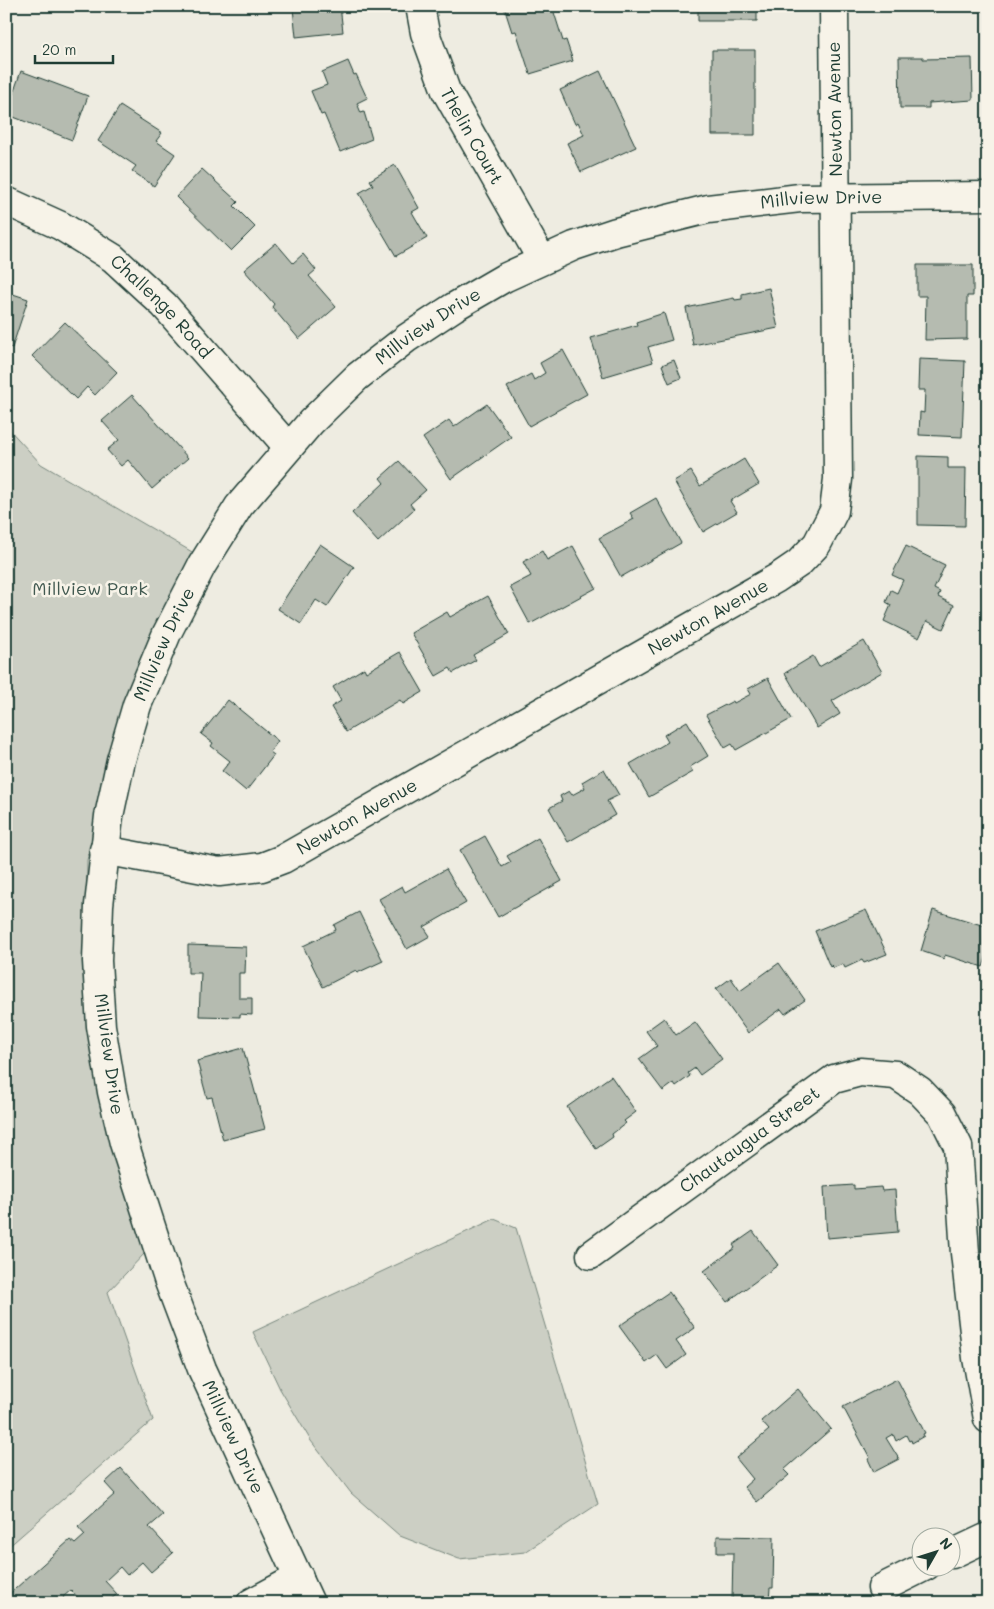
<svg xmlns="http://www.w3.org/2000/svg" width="994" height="1609" font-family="Mali,sans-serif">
<rect width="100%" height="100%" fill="#eeece1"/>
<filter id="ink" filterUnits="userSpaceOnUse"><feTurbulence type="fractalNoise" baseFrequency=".02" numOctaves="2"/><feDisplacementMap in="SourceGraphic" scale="10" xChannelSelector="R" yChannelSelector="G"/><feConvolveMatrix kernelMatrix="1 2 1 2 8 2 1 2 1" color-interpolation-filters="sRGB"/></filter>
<g filter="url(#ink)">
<!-- green -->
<path fill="#cccfc4" stroke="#76867c" d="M6 426 41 464 199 556 127 701 87 860 86 965 103 1099 145 1253 108 1292 153 1420 6 1549Z
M494 1219 516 1228 598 1504 525 1552 459 1559 400 1536 351 1493 311 1441 280 1389 253 1332Z"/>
<!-- building -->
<path fill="#b5bbb0" stroke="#1f3d34" d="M295 6H340L343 32 296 37 293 8H295Z
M552 6 563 41 566 40 573 61 530 74 516 31 512 32 504 7Z
M698 6H757V21H698Z
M712 50H755V135H712Z
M899 57H923V59L972 58 973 100 929 103V108H900Z
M348 61 354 75 356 74 367 98 357 103 361 113 364 112 372 139 340 152 324 114 321 115 311 91 327 85 322 72Z
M21 71 88 96 72 140 6 114Z
M600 71 636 147 581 172 567 143 584 135 578 122 575 124 560 90Z
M120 106 162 133 156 141 175 154 154 186 132 171 136 166 98 141Z
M395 165 419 208 412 212 427 238 396 256 359 193 373 185 370 180Z
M202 169 238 202 234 206 255 227 231 251 176 197Z
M276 243 293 263 303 254 316 270 309 276 336 307 299 339 272 307 274 304 244 270Z
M917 265H973V296H967V339L925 340 926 296H917Z
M6 288 11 290 10 293 28 299 12 348 6 346Z
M769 288 778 328 693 345 686 308 734 298 735 300 742 299V294Z
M664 313 672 340 648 347 653 362 603 377 591 338 637 325 636 322Z
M65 322 117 372 95 395 87 387 76 399 32 356Z
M563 350 587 394 529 426 507 387 531 374 534 380 545 373 540 363Z
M919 359 965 361 962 437 919 435 920 412 924 413 925 390H918Z
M674 360 681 378 669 383 662 365Z
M132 395 188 458 152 489 128 460 121 466 107 450 119 440 102 421Z
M487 404 511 437 451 479 423 438 449 420 454 427Z
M918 456 948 457V468H966L965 526 918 525Z
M744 459 759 484 730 501 737 512 703 532 674 481 691 471 700 486Z
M399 461 426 490 410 504 414 509 378 542 352 513 384 483 380 478Z
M656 498 681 543 621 577 599 538 634 519 630 513Z
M320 544 354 567 327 607 316 600 301 624 278 609Z
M573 546 596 588 530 624 510 587 531 576 523 562 542 551 547 560Z
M906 546 945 565 934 589 940 592 938 597 954 605 943 629 927 621 919 638 884 621 891 605 886 602 891 590 897 593 903 580 892 575Z
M488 596 509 634 473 655 476 660 453 673 450 668 436 676 411 633 447 612 450 617Z
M864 641 882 672 832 701 840 714 817 728 785 673 813 656 819 667Z
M400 652 423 692 403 704 400 700 346 732 331 707 341 701 333 687 364 668 366 672Z
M768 678 791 719 736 750 732 744 725 748 706 715 733 701 734 703 751 694 748 689Z
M228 700 278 741 270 752 274 755 246 791 222 771 230 761 211 746 213 743 201 734Z
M687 721 708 756 690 767 693 772 649 797 630 764 668 742 664 735Z
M604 769 619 795 607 801 615 815 568 842 549 808 562 801 560 796 569 791 572 795 585 788 582 782Z
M485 836 502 867 511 862 507 856 538 838 562 881 498 917 460 850Z
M446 869 466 903 424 927 430 936 407 949 379 899 402 886 405 892Z
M866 910 887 954 864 963 862 960 845 968 843 964 833 968 832 965 830 967 815 931Z
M933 910 988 927V951L983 967 945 955 944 959 921 951Z
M359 912 383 961 357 973 356 970 323 987 303 946 336 930 334 925Z
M188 945 246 947 245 973H239V998H252V1015L240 1014V1017L199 1016 201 973H188Z
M779 963 805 1000 785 1014 781 1009 748 1033 716 989 731 978 740 991Z
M664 1018 676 1035 695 1022 722 1059 700 1075 695 1068 688 1073 690 1076 676 1086 674 1083 663 1091 639 1059 657 1046 646 1031Z
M243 1048 265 1129 223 1140 212 1097 207 1098 197 1061Z
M611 1076 636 1112 624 1121 626 1123 612 1134 613 1137 596 1149 567 1107Z
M854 1185V1189L881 1187 882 1191 895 1190 898 1232 827 1238 824 1187Z
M753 1231 778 1265 727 1302 704 1271 735 1248 733 1245Z
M669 1292 695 1328 676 1341 686 1355 667 1369 657 1355 646 1363 619 1326Z
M897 1379 925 1433 923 1434 924 1436 912 1443 911 1440 909 1441 906 1435 896 1441 893 1434 886 1438 899 1459 874 1472 868 1459 870 1458 843 1407Z
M798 1389 831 1429 784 1470 789 1475 757 1502 744 1487 753 1479 736 1458 769 1430 761 1421Z
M121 1468 163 1515 149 1527 173 1553 151 1572 142 1562 127 1575 120 1567 105 1581 117 1594 107 1603H90L88 1600 83 1603 71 1590 63 1597 68 1603H9L6 1597 70 1540 75 1544 85 1535 78 1527 115 1494 105 1483Z
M717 1536 774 1537 773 1588H770L769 1601 732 1600 733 1553H717Z"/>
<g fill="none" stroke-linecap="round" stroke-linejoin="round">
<defs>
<g id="minor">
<path id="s1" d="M420 6 425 33 446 91 542 260"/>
<path id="s2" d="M6 201 61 226 113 258 164 305 288 447"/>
<path id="s3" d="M104 850 219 872 262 867 283 859 777 578 799 563 817 544 834 511 838 479 834 6"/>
<path id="s4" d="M591 1255 834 1079 860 1072 896 1075 920 1091 942 1114 958 1146 965 1253 977 1358 988 1419"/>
<path d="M952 1554 988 1537"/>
<path d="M882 1588 926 1566"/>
<path d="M251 1603 299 1577"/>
<path id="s5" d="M310 1603 202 1369 168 1279 124 1143 112 1092 101 1026 97 961 99 905 109 816 121 760 137 705 167 633 202 565 239 506 311 422 357 377 407 338 454 307 504 278 574 246 616 232 708 209 800 198 988 196"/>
</g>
</defs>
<!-- minor casing -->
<use href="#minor" stroke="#1f3d34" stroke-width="31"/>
<!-- minor -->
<use href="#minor" stroke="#f7f3e8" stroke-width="28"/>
</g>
</g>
<g text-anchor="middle" stroke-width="5" stroke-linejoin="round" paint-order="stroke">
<!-- street labels -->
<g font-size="18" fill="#1f3d34" stroke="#f7f3e8">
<text transform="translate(835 109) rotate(-91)" y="6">Newton Avenue</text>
<text dy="6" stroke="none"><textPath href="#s1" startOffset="141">Thelin Court</textPath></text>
<text dy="6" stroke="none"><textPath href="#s5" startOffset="1848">Millview Drive</textPath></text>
<text dy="6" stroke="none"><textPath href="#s2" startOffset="190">Challenge Road</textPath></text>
<text dy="6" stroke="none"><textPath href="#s5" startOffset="1428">Millview Drive</textPath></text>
<text dy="6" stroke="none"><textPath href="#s3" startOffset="672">Newton Avenue</textPath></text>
<text dy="6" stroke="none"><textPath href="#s5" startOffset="1008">Millview Drive</textPath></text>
<text dy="6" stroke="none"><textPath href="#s3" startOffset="268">Newton Avenue</textPath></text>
<text transform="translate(109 1054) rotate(82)" y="6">Millview Drive</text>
<text dy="6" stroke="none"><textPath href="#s4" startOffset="196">Chautaugua Street</textPath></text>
<text transform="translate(233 1437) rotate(65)" y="6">Millview Drive</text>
</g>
<!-- park labels -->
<g font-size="18" fill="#425a51" stroke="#f7f3e8">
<text x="90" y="595">Millview Park</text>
</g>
</g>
<!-- margin -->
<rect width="994" height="1609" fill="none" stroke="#f7f3e8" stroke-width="25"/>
<rect x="12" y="12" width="969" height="1584" fill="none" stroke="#1f3d34" stroke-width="2" filter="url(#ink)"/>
<!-- north arrow -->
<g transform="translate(936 1552) rotate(51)"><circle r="24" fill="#f7f3e8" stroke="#a1aaa0"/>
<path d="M0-4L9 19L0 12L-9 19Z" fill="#1f3d34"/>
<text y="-8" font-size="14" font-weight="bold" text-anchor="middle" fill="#1f3d34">N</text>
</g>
<!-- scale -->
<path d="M35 55v8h78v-8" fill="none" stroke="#1f3d34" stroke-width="2.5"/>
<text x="42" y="55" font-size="15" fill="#1f3d34" stroke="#f7f3e8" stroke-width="4" paint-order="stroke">20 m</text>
</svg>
